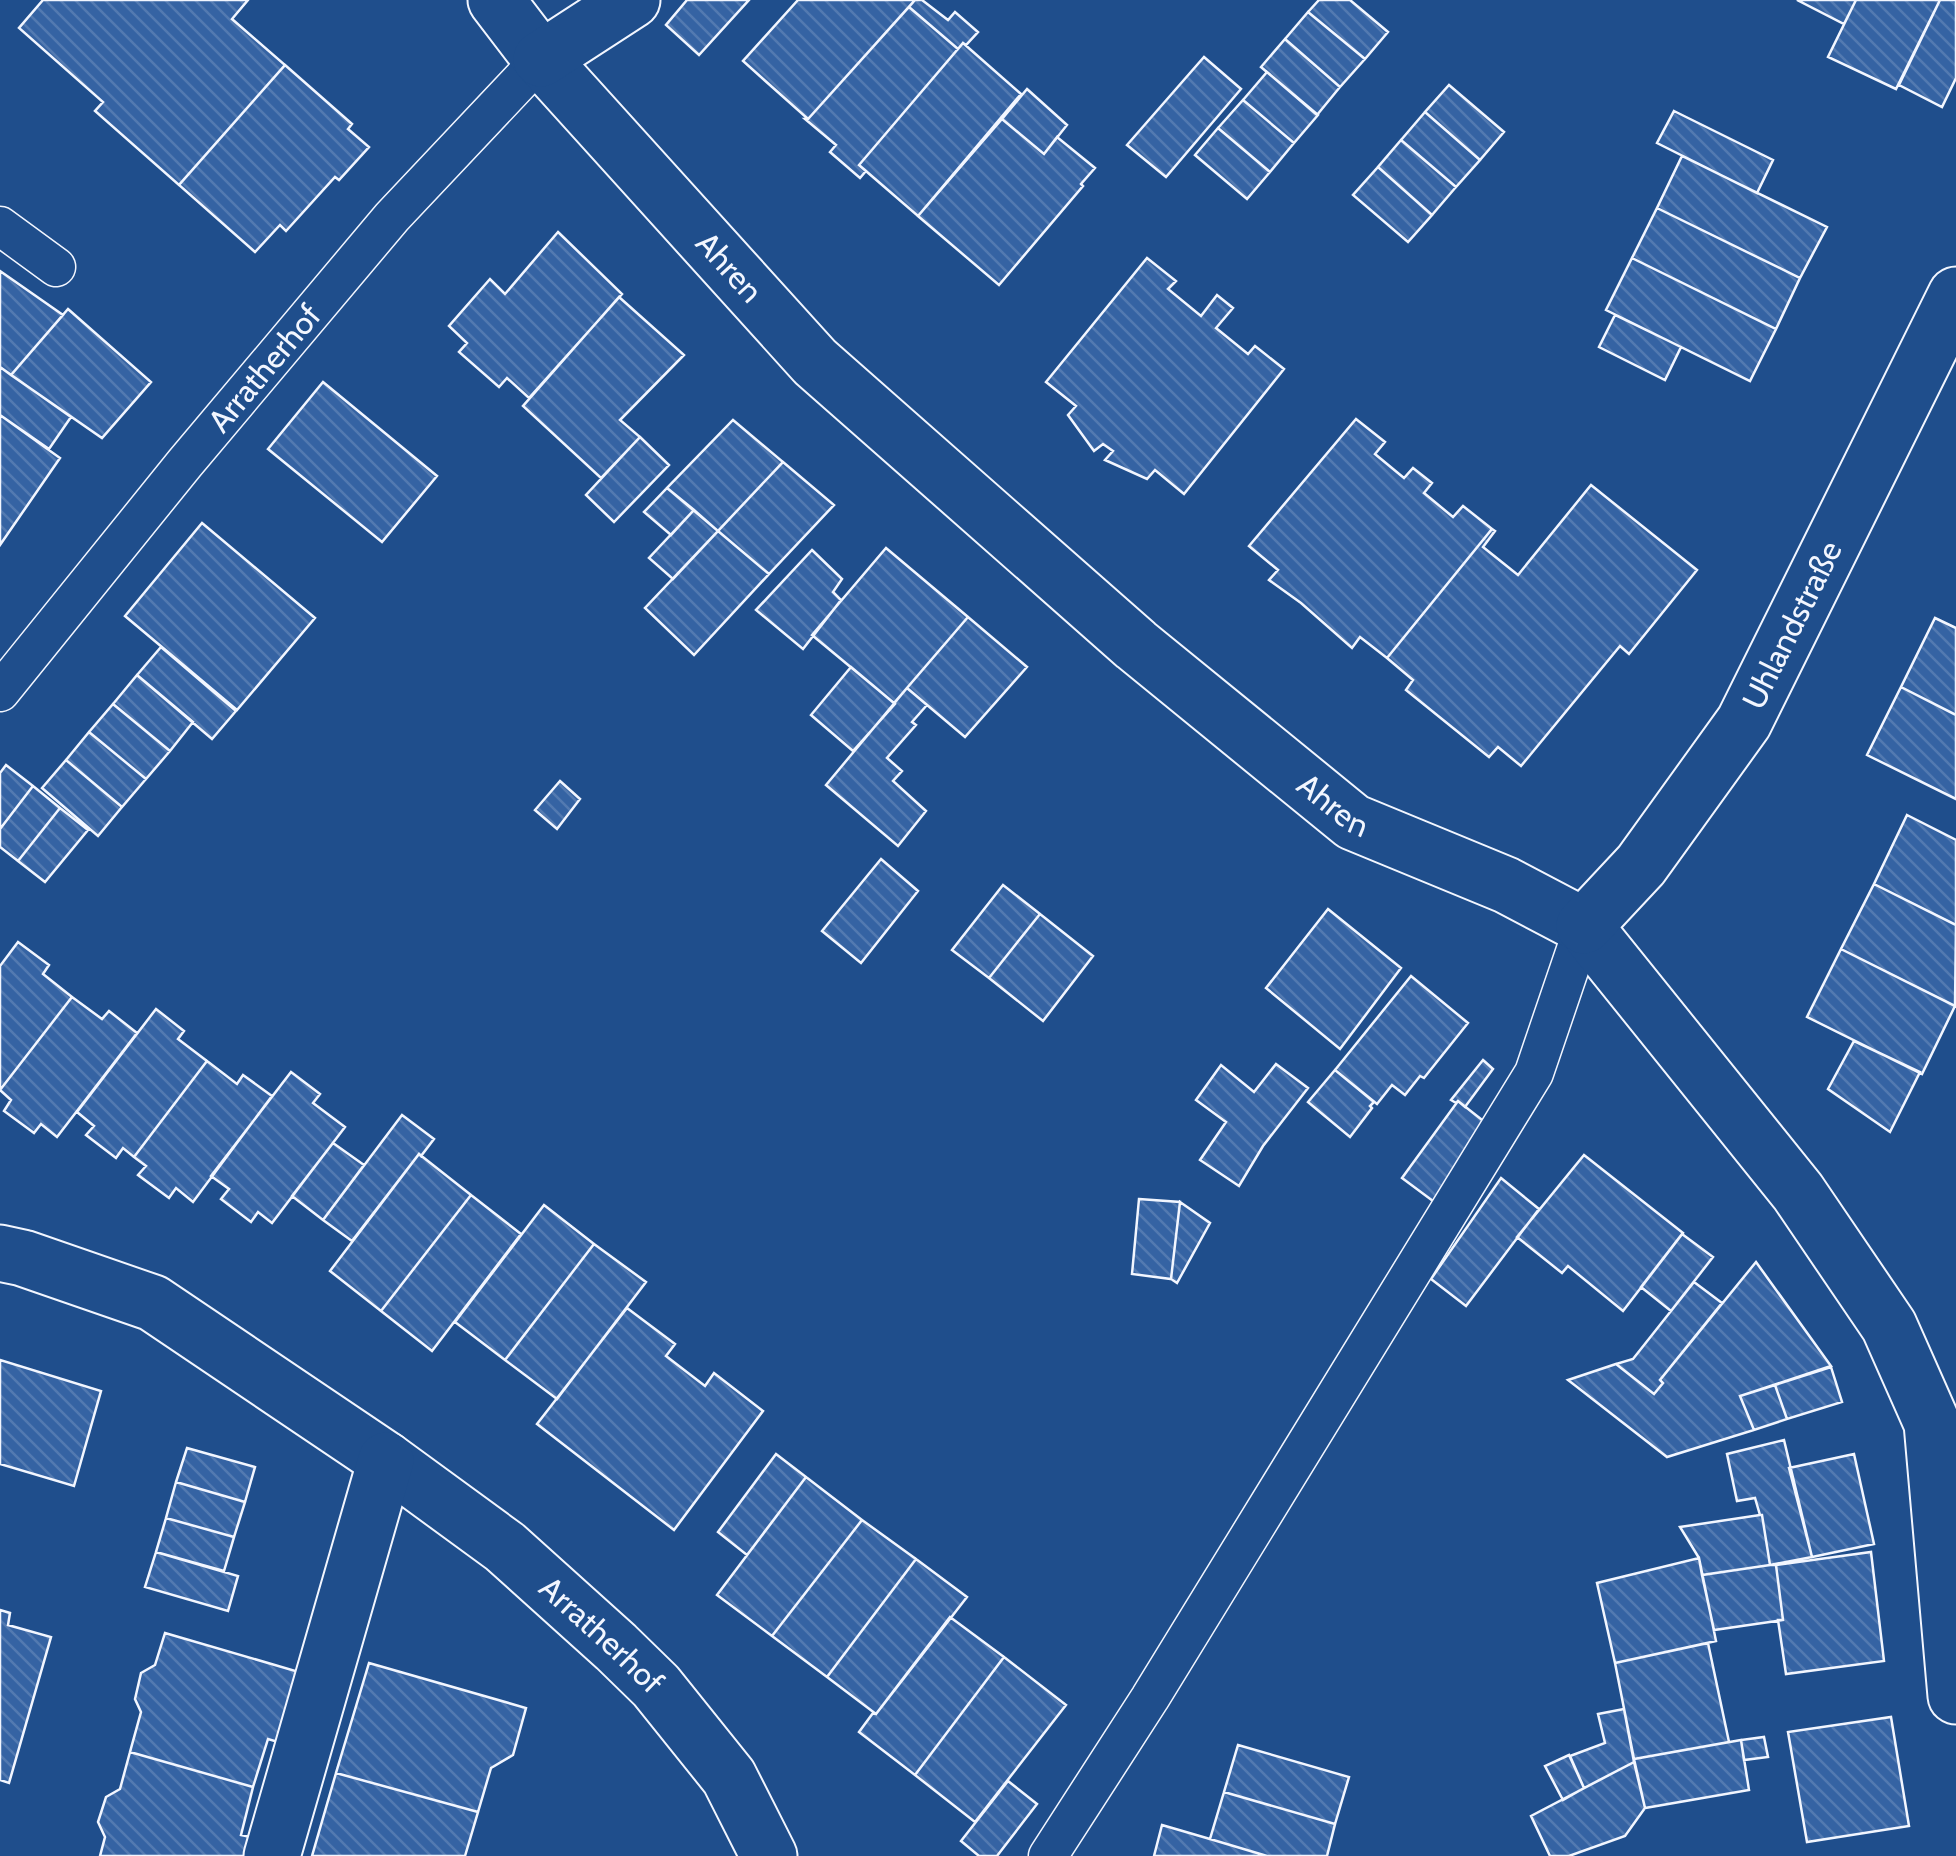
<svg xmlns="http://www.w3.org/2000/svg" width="1956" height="1856" font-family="Cabin,sans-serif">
<defs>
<pattern id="building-back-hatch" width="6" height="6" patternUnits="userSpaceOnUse" patternTransform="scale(2.5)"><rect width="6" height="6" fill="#3563a3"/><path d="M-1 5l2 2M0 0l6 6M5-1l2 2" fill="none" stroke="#537ab1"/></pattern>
</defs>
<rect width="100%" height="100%" fill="#1f4e8c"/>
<!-- building -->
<path fill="url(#building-back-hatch)" stroke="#f2f6ff" stroke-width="2.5" d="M43 0H248L232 19 285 65 179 185 95 111 103 102 19 28Z
M687 0H749L699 55 666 25Z
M798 0H915L808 119 743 61Z
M915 0H922L948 20 955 12 978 32 966 45 963 43 958 49 909 7Z
M1319 0H1350L1388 32 1365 59 1308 12Z
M1797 0H1856L1844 24Z
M1856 0H1940L1896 89 1828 57Z
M1940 0H1956V78L1942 107 1899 85Z
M909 7 958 49 859 165 866 171 860 178 830 152 836 145 805 119H808Z
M1308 12 1365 59 1340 87 1285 39Z
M1285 39 1340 87 1317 115 1261 67Z
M963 43 1021 94 918 216 859 165Z
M1204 57 1241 89 1166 177 1127 145Z
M285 65 352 124 348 129 369 147 339 180 335 177 286 231 280 225 255 252 179 185Z
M1267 72 1318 115 1294 143 1243 100Z
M1449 85 1504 132 1480 160 1425 112Z
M1027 89 1067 125 1044 154 1002 119Z
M1243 100 1294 143 1270 172 1218 128Z
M1674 111 1773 160 1757 193 1657 143Z
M1425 112 1480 160 1456 187 1401 140Z
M1002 119 1044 154 1057 137 1095 168 1081 184 1083 186 999 285 918 216Z
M1218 128 1270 172 1247 199 1195 155Z
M1401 140 1456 187 1432 215 1378 167Z
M1682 156 1827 227 1800 278 1657 208Z
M1378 167 1432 215 1408 242 1353 195Z
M1657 208 1800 278 1776 329 1632 258Z
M558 232 622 294 529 398 507 378 499 387 459 352 467 343 449 326 490 279 505 294Z
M1147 258 1176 281 1168 289 1201 316 1217 295 1233 308 1216 328 1248 354 1255 346 1284 369 1184 494 1155 470 1147 479 1105 460 1113 451 1103 444 1094 451 1068 415 1076 406 1046 382Z
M1632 258 1776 329 1750 381 1606 310Z
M0 271 63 315 11 375 0 367Z
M619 297 684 355 620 420 640 437 601 478 523 406Z
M68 309 151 382 102 438 11 375Z
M1615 315 1681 347 1665 380 1599 347Z
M0 367 71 417 49 449 0 415Z
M323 382 437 476 382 542 268 449Z
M0 415 60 458 0 545Z
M1356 419 1385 442 1375 454 1404 478 1413 468 1432 483 1424 493 1453 517 1463 506 1492 529 1387 658 1360 637 1352 648 1301 603 1269 580 1278 570 1249 546Z
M733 420 783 462 718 531 667 488Z
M640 437 669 465 614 522 586 495Z
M783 462 834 505 769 574 718 531Z
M1591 485 1697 570 1629 654 1620 646 1521 766 1498 747 1489 757 1406 690 1413 680 1387 658 1492 529 1495 531 1483 547 1518 575Z
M667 488 694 510 671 535 644 512Z
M694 510 718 531 673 579 649 558Z
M202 523 315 618 237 710 125 616Z
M718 531 769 574 694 655 645 608Z
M886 548 968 617 894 703 812 635Z
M812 550 842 579 833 592 841 600 803 649 756 610Z
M968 617 1027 667 965 737 907 688Z
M1935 618 1956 628V715L1901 687Z
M161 647 236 711 212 739 137 675Z
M851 667 895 704 853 751 811 715Z
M137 675 193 722 170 751 113 704Z
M1901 687 1956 715V799L1867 755Z
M907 688 927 705 912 722 916 725 887 758 902 771 893 781 926 811 898 846 826 785Z
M113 704 170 751 146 779 89 732Z
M89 732 146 779 122 807 66 760Z
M66 760 122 807 98 836 42 788Z
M6 765 33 786 0 829V773Z
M560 781 580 799 557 829 535 810Z
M33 786 60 808 18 861 0 847V829Z
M60 808 88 830 45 882 18 861Z
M1907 815 1956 840V925L1874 884Z
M881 859 918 891 861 963 822 931Z
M1874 884 1956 925 1955 1006 1841 949Z
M1003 885 1040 914 989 978 952 950Z
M1328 909 1401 968 1340 1049 1266 988Z
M1040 914 1093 956 1043 1021 989 978Z
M18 942 49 965 43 974 72 997 0 1090V966Z
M1841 949 1955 1006 1922 1074 1807 1017Z
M1411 976 1468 1023 1424 1078 1420 1076 1405 1095 1392 1085 1377 1104 1335 1070Z
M72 997 102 1019 109 1011 137 1033 57 1137 41 1124 34 1133 4 1111 11 1100 0 1090Z
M156 1009 184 1031 178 1039 207 1061 134 1157 123 1148 116 1158 86 1135 94 1126 77 1112Z
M1854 1041 1920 1072 1890 1132 1828 1089Z
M1483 1060 1493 1069 1465 1107 1458 1101 1456 1103 1451 1100Z
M207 1061 237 1084 243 1075 272 1096 193 1202 176 1188 169 1198 138 1175 146 1166 134 1157Z
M1276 1064 1308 1088 1263 1146 1239 1186 1200 1160 1226 1122 1196 1100 1221 1065 1254 1092Z
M1335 1070 1374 1102 1370 1106 1372 1108 1350 1137 1308 1102Z
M291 1072 320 1094 313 1103 345 1127 272 1223 258 1212 251 1222 221 1199 229 1189 211 1176Z
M1458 1101 1491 1127 1437 1204 1402 1178Z
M402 1115 434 1139 421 1156 419 1154 352 1241 323 1220Z
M333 1143 364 1165 323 1220 292 1196Z
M419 1154 471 1195 381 1311 330 1271Z
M1584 1155 1683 1233 1623 1311 1568 1266 1562 1273 1517 1237Z
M1501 1178 1539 1209 1466 1306 1431 1279Z
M471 1195 521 1234 432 1351 381 1311Z
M1139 1199 1180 1202 1171 1279 1132 1274Z
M1180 1202 1210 1223 1177 1283 1171 1279Z
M544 1205 594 1244 505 1360 455 1322Z
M1682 1234 1713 1257 1671 1311 1641 1287Z
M594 1244 646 1282 557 1399 505 1360Z
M1756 1262 1831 1366 1740 1396 1754 1430 1667 1457 1568 1380 1616 1364 1654 1394 1663 1383 1660 1380Z
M1694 1282 1722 1303 1660 1380 1663 1383 1654 1394 1616 1364 1633 1359Z
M627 1308 675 1344 666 1356 705 1386 714 1373 763 1411 674 1530 537 1424Z
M0 1360 101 1391 74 1486 0 1464Z
M1831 1367 1842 1402 1787 1419 1775 1385Z
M1775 1385 1787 1419 1754 1430 1740 1396Z
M1784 1440 1812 1557 1770 1565 1762 1515H1760L1755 1498 1737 1501 1727 1454Z
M187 1448 255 1467 245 1502 176 1482Z
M776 1454 806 1477 747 1555 718 1532Z
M1854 1454 1874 1544 1812 1557 1789 1468Z
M806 1477 862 1520 772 1636 717 1595Z
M176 1482 245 1502 234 1537 166 1518Z
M1760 1515H1762L1770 1565 1702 1575 1699 1558 1680 1527Z
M166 1518 234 1537 224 1571 156 1552Z
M862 1520 916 1559 827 1677 772 1636Z
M156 1552 238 1576 228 1611 145 1587Z
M1871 1552 1884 1661 1786 1674 1778 1620H1783L1776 1565Z
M1699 1558 1716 1641 1615 1663 1597 1583Z
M916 1559 967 1597 876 1714 827 1677Z
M1770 1565H1776L1783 1620 1714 1630 1702 1575Z
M0 1610 10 1613 8 1625 51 1637 9 1783 0 1780Z
M950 1617 1004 1657 915 1775 859 1732 873 1713 876 1714Z
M165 1633 299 1672 278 1742 268 1739 253 1787 130 1752 141 1712 135 1699 141 1673 155 1665Z
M1708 1643 1729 1742 1634 1759 1615 1663Z
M1004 1657 1066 1705 975 1822 915 1775Z
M369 1663 526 1708 513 1755 491 1768 478 1812 336 1773Z
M1624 1709 1634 1762 1584 1788 1570 1756 1605 1743 1598 1714Z
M1891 1717 1909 1826 1807 1842 1788 1732Z
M1764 1737 1768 1757 1744 1760 1741 1740Z
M1741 1740 1749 1790 1645 1808 1634 1759Z
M1238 1745 1349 1777 1335 1824 1224 1792Z
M130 1752 253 1787 241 1835 251 1837 246 1856H100L105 1837 98 1822 106 1797 120 1789Z
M1569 1755 1584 1788 1563 1800 1545 1766Z
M1634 1762 1645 1808 1625 1836 1569 1856H1550L1531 1816Z
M336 1773 478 1812 465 1856H312Z
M1008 1781 1037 1804 997 1856H979L961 1841Z
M1224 1792 1335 1824 1327 1856H1267L1210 1839Z
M1162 1825 1210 1839 1267 1856H1154Z"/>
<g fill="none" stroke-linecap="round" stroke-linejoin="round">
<defs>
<g id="service">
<path d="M0 226 56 267"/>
<path id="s1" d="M0 692 185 463 392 217 541 59"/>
<path d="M1048 1856 1150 1698 1534 1073 1584 926"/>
</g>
<g id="minor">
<path id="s2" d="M496 0 541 59 815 362 1136 645 1353 822 1506 885 1584 926 1798 1192 1889 1326 1932 1423 1956 1696"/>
<path d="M541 59 632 0"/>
<path id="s3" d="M1584 926 1641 865 1744 722 1956 295"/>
<path id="s4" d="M0 1253 23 1258 153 1303 386 1460 505 1547 616 1647 656 1686 729 1777 769 1856"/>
<path d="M272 1856 386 1460"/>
</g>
</defs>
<!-- service casing -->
<use href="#service" stroke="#f2f6ff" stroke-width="41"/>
<!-- minor casing -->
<use href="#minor" stroke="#f2f6ff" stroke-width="59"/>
<!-- service -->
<use href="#service" stroke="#1f4e8c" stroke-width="38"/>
<!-- minor -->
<use href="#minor" stroke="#1f4e8c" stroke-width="55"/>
</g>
<g text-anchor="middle" stroke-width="8" stroke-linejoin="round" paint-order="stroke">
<!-- street labels -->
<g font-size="32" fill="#f2f6ff" stroke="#1f4e8c">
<text dy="11" stroke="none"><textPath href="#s2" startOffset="355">Ahren</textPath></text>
<text dy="11" stroke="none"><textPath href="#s1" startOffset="418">Arratherhof</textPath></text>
<text dy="11" stroke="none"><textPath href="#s3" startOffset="368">Uhlandstraße</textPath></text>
<text dy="11" stroke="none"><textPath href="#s2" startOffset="1165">Ahren</textPath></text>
<text dy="11" stroke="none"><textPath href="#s4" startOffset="720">Arratherhof</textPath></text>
</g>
</g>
</svg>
